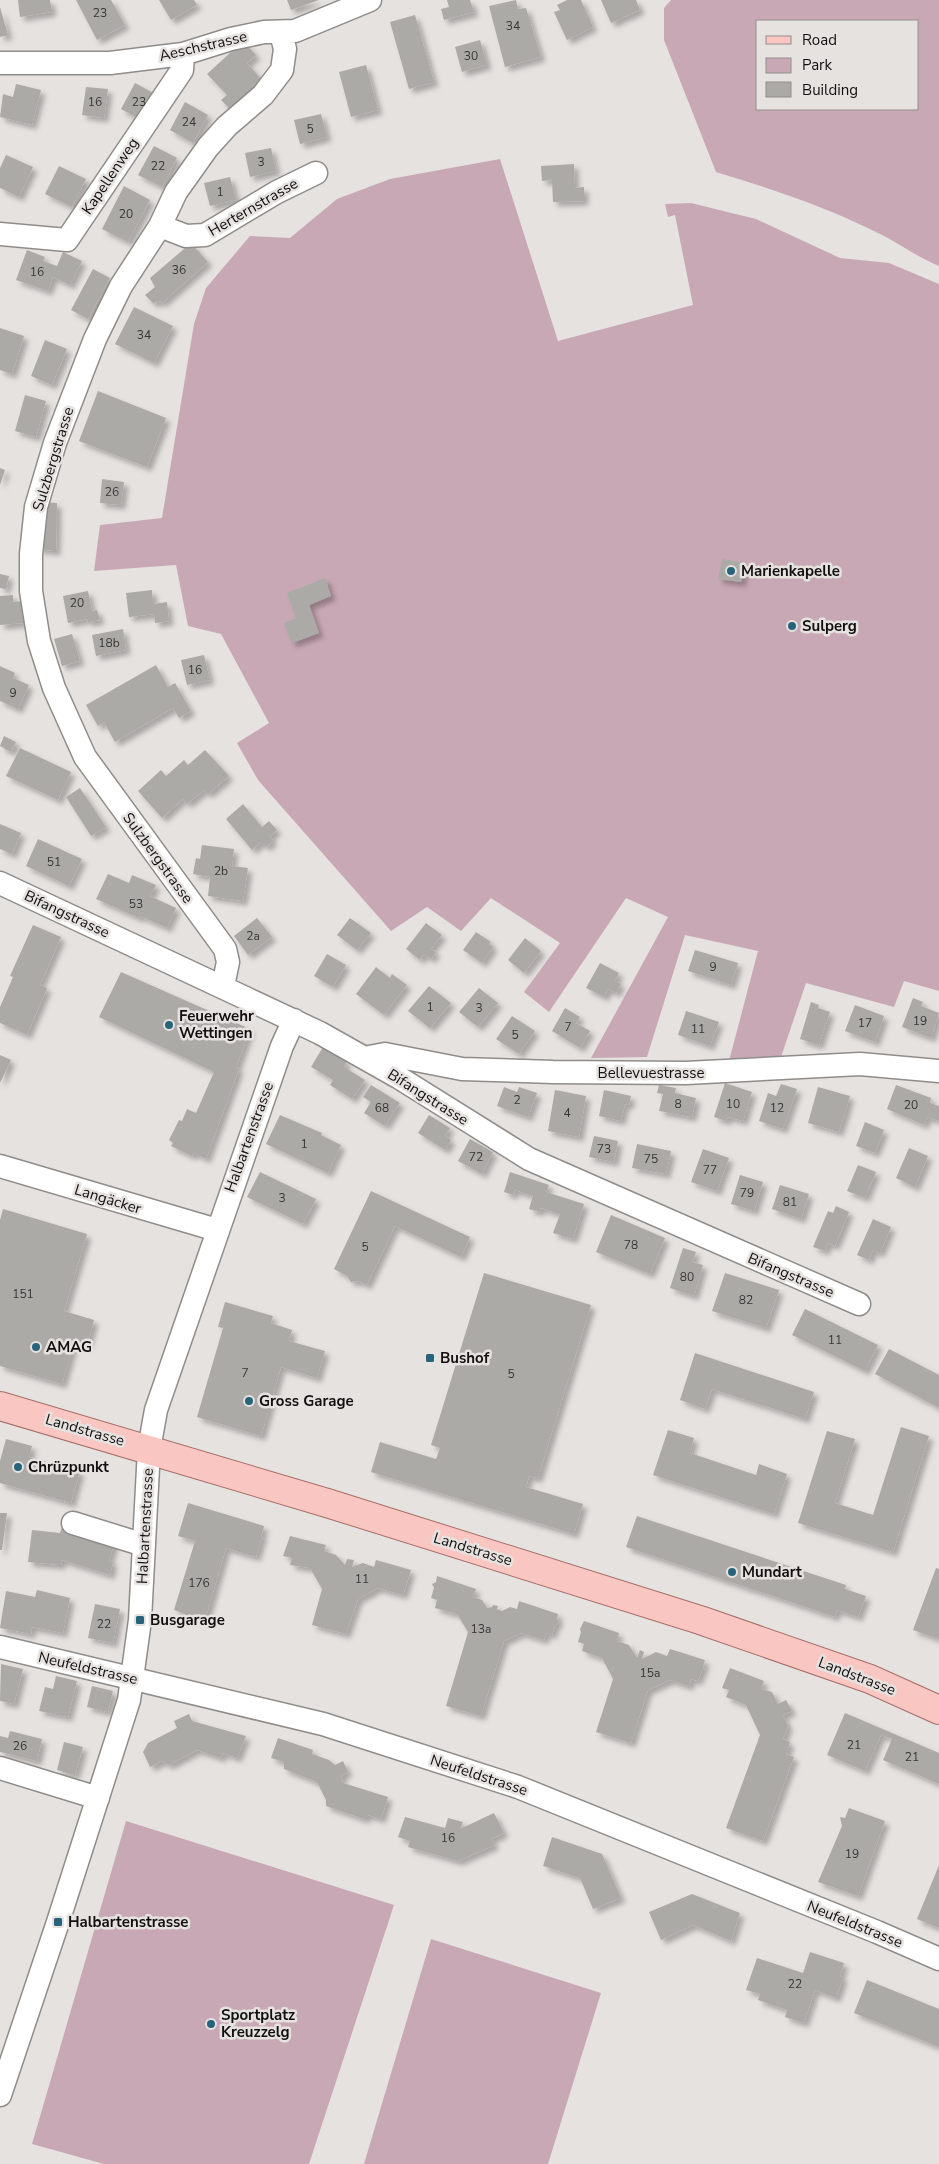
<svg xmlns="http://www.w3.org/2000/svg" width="939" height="2164" font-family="'Nunito Sans',sans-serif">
<defs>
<filter id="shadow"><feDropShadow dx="4.5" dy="4.5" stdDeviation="2.5" flood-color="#0004"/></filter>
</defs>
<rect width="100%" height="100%" fill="#e6e2e0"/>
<!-- green -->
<path fill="#c9a8b5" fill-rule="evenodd" d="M671 0H939V266C917 257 899 243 878 233 827 207 772 189 716 172L664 40V8ZM758 21H918V109H758Z
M500 159 558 341 693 305 675 215 668 217 665 204 691 203 756 219 840 258 889 263 939 284V991L904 981 894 1007 806 983 781 1057 729 1061 758 951 685 935 647 1057 591 1058 668 917 626 898 549 1012 524 992 560 943 491 898 461 931 427 907 391 931 258 780 237 743 269 723 221 634 188 626 176 565 94 571 100 525 162 518 194 324 206 288 250 236 290 238 337 199 390 179Z
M126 1821 394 1905 309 2164H104L32 2144Z
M431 1939 601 1993 548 2164H364Z"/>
<!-- building -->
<path fill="#abaaa6" filter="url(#shadow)" d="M18 0H50L52 12 20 17Z
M76 0H111L125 25 97 40Z
M159 0H194L197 5 171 20Z
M287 0H319L291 10Z
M447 0H470L474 12 444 20 441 9 449 7Z
M516 0 518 9 526 8 541 57 505 67 489 6Z
M567 0H581L593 27 567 40 554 12 560 10 557 5Z
M601 0H636L640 10 611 23Z
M0 7 8 35 0 37Z
M415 15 434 82 409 89 390 22Z
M480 40 487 65 462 72 455 47Z
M243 41 256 55 247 63 264 82 232 111 221 100 227 95 207 74Z
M366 65 378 110 351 117 339 72Z
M135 83 157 95 143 121 121 109Z
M16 84 41 90 32 125 0 117 3 94 13 97Z
M86 87 108 89 104 118 82 115Z
M185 102 208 115 193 143 170 130Z
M321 114 327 137 300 144 294 120Z
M154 146 177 158 162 187 138 175Z
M271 148 276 171 250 177 245 153Z
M6 155 33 167 19 197 0 188V168Z
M574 164 575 188 584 187V201L553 202 552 180 542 181 541 166Z
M59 166 86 179 72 207 45 194Z
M230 177 236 200 210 206 204 183Z
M124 186 150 200 128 242 102 229Z
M191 243 208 262 162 303 161 301 153 303 145 295 155 287 150 278Z
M27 250 45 257 43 261 57 266 63 252 82 261 70 285 53 277 48 291 16 280Z
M93 269 110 278 88 319 71 310Z
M134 307 173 326 154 363 115 344Z
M0 328 24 336 12 374 0 370Z
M45 340 67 349 52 385 31 376Z
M98 391 166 418 147 467 79 441Z
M25 395 46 401 36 437 15 431Z
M0 468 5 470 0 485Z
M102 479 124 482 121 505 100 503Z
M43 502 57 503 56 551 37 549Z
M722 559 745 563 741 582 718 579Z
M0 574 9 576 6 589 0 588Z
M325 578 331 596 309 605 319 633 292 643 284 623 296 618 287 593Z
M152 590 153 604 167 602 169 621 155 623 154 614 129 617 126 593Z
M88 591 92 611 97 610 100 620 88 622 87 619 68 623 63 596Z
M13 595V602L22 601 23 623 0 625V596Z
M123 629 126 650 96 656 92 635Z
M72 634 80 661 62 666 54 639Z
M204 655 210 680 187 685 181 660Z
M156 665 168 687 175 683 191 711 179 718 173 708 115 742 104 722 98 726 86 705Z
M0 666 15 673 13 678 29 685 18 709 0 701Z
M4 736 16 742 11 752 0 746Z
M20 748 71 772 58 800 6 776Z
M205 750 229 776 208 794 204 790 187 804 183 799 162 818 138 791 161 770 166 776 184 760 188 765Z
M80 788 106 827 91 836 66 797Z
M243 804 262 827 269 821 277 830 270 836 273 841 266 847 261 842 252 850 226 819Z
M0 824 21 833 12 854 0 849Z
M38 839 82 859 69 886 26 866Z
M202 845 234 849 232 866 248 868 243 901 208 896 210 877 193 874 196 858 200 859Z
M108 874 129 883 132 875 156 885 150 896 176 908 167 928 140 916 139 918 96 899Z
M257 918 272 937 248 955 234 936Z
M350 918 371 933 357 950 337 935Z
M426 923 442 935 431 949 436 952 431 959 424 954 420 960 406 949Z
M33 925 61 937 40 985 47 988 27 1035 0 1023V1007L13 977 10 976Z
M476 932 491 942 489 944 493 947 482 963 463 950Z
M525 938 541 951 524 973 508 960Z
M695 950 738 963 731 985 688 971Z
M327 954 346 965 333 987 314 976Z
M600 963 619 973 615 981 621 984 616 993 608 989 604 997 586 988Z
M376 967 390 978 392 974 407 985 384 1015 356 994Z
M121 972 250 1029 236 1068 239 1069 206 1159 194 1153 192 1156 171 1146 173 1143 169 1140 179 1120 182 1121 187 1109 196 1113 214 1072 99 1017Z
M429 986 451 1003 430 1028 408 1011Z
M479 988 498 1003 478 1027 459 1012Z
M913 998 923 1002 921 1006 939 1013 931 1038 902 1027Z
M811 1002 819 1005 818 1008 830 1012 819 1045 800 1039Z
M855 1005 884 1016 875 1042 845 1031Z
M565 1008 580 1017 576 1023 590 1031 580 1048 552 1031Z
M686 1011 719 1022 710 1046 678 1035Z
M512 1016 535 1031 519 1054 496 1039Z
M323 1047 347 1062 344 1067 365 1080 352 1099 330 1085 333 1080 311 1067Z
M0 1055 11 1060 0 1083Z
M725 1083 752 1092 743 1121 728 1117 726 1121 714 1117Z
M781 1084 797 1089 783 1129 759 1121 768 1093 776 1096Z
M371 1085 400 1103 385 1126 364 1113 371 1102 363 1097Z
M659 1085 676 1088 675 1093 696 1098 692 1117 659 1111 663 1094 657 1093Z
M896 1085 931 1098 930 1103 939 1106V1121L927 1117 924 1125 887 1109Z
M504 1087 517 1092 519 1087 537 1093 528 1117 497 1106Z
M818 1087 850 1096 839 1132 808 1123Z
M555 1090 586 1096 579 1137 548 1131Z
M604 1090 631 1096 629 1105 625 1104 621 1121 599 1116Z
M280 1115 322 1133 321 1135 341 1145 328 1173 266 1144Z
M429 1115 450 1128 445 1136 451 1140 445 1150 418 1133Z
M865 1122 884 1130 875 1153 856 1146Z
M594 1136 618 1141 614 1162 589 1157Z
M470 1139 493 1152 482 1174 458 1161Z
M637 1144 671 1151 666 1174 632 1168Z
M909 1148 928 1156 915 1187 896 1178Z
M703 1149 729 1158 717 1191 691 1182Z
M858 1165 876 1172 865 1198 847 1191Z
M260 1172 316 1199 303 1224 247 1197Z
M510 1172 549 1185 546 1192 584 1204 573 1239 553 1233 560 1214 541 1208 539 1212 529 1209 533 1196 515 1190 513 1195 504 1192Z
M740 1175 763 1182 754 1211 731 1204Z
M780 1185 809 1194 801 1219 772 1209Z
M371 1191 470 1237 461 1257 395 1226 367 1285 358 1281 351 1282 347 1276 334 1269Z
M836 1206 849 1212 835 1246 828 1243 825 1251 813 1247 828 1211 833 1213Z
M3 1209 87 1234 64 1311 94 1320 87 1346 74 1342 62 1384 0 1366V1220Z
M611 1215 665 1238 650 1274 596 1252Z
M873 1219 891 1227 880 1253 873 1250 869 1260 857 1255Z
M683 1248 696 1252 692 1262 703 1265 694 1296 670 1288Z
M484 1273 591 1305 538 1478 529 1476 526 1487 583 1504 574 1534 371 1472 380 1442 436 1459 440 1448 431 1445Z
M725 1273 779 1290 766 1328 712 1311Z
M225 1302 273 1316 271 1323 292 1330 289 1341 325 1351 317 1378 281 1367 261 1436 197 1417 223 1328 218 1327Z
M805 1309 878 1345 865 1371 792 1335Z
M889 1349 939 1375V1408L875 1374Z
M695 1353 814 1392 805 1419 712 1389 705 1409 680 1400Z
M901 1427 929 1436 893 1552 798 1523 827 1431 855 1439 835 1503 873 1515Z
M668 1430 694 1438 690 1453 756 1475 759 1464 787 1474 774 1514 653 1475Z
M6 1439 32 1446 29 1457 80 1471 71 1503 0 1483V1461Z
M188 1503 264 1526 261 1536 263 1539 261 1540 256 1557 226 1548 205 1620 194 1616 188 1619 185 1614 174 1610 195 1541 178 1536Z
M0 1513H7L2 1550H0Z
M637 1516 846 1585 845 1589 866 1596 858 1617 837 1610 835 1617 626 1547Z
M63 1524 115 1540 109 1561 113 1562 110 1575 62 1560 61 1565 28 1562 32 1530 60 1533Z
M290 1536 326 1545 324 1551 336 1555 345 1565 347 1559 354 1560 352 1567 363 1563 374 1567 376 1560 411 1570 403 1595 378 1588 358 1599 346 1634 312 1625 322 1589 310 1568 290 1565 292 1558 283 1556Z
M936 1568 939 1569V1639L913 1630Z
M437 1576 476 1589 473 1597 482 1600 487 1608 492 1607 493 1605 498 1606 497 1609 502 1611 510 1607 517 1609 519 1601 558 1614 557 1619 559 1623 555 1625 552 1635 546 1633 544 1640 521 1633 504 1641 481 1716 446 1706 468 1632 457 1614 435 1608 437 1600 431 1598 434 1588 432 1584 436 1582Z
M37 1590 70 1598 63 1633 32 1627 31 1634 0 1628 6 1591 35 1597Z
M95 1604 120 1609 113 1643 88 1638Z
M584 1621 619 1633 617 1641 629 1645 637 1658 640 1650 644 1652 642 1659 656 1652 667 1656 670 1649 705 1660 703 1667 705 1669 702 1670 698 1681 691 1679 689 1686 670 1680 648 1690 631 1743 596 1732 613 1679 602 1658 582 1651 584 1644 578 1642 581 1632 580 1629Z
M1 1664 23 1669 14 1704 0 1701Z
M730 1668 764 1681 761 1689 772 1692 778 1704 786 1700 792 1711 783 1715 788 1726 783 1739 790 1742 786 1754 794 1757 763 1841 726 1828 760 1735 746 1705 726 1697 729 1690 722 1688Z
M56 1676 77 1681 68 1717 39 1711 45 1687 53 1689Z
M92 1686 113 1691 108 1712 87 1707Z
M845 1713 939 1753V1784L883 1760 892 1739 881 1735 865 1771 827 1755Z
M189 1714 192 1721 246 1736 237 1758 223 1753 221 1758 197 1750 169 1765 162 1761 150 1767 143 1752 148 1743 177 1728 174 1721Z
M10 1731 42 1739 37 1761 0 1752V1736L8 1738Z
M278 1738 313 1750 312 1754 329 1760 335 1765 343 1761 348 1772 341 1776 343 1783 388 1797 381 1819 368 1815 364 1819 326 1806V1800L317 1782 284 1769V1762L271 1758Z
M64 1742 83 1747 75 1775 57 1770Z
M849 1808 885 1821 858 1896 818 1882 842 1826 840 1817 845 1818Z
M494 1813 504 1833 491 1839 495 1845 458 1861 408 1847 410 1841 398 1837 405 1817 445 1828 448 1818 463 1822 460 1829Z
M552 1837 602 1854 621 1898 593 1909 580 1878 543 1866Z
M939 1865V1928L917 1919Z
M692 1894 740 1913 731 1941 693 1925 661 1940 649 1912Z
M810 1952 844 1963 840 1976 843 1978 836 1998 815 1990 804 2023 785 2017 787 2010 758 2000 760 1994 746 1990 757 1958 803 1973Z
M867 1980 939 2009V2047L854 2013Z"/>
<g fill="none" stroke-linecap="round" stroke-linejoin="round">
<defs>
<path id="minor" d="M0 63H110L183 54 231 39 264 32 295 31 370 0
M160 226 186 236 205 235 277 192 316 173
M0 234 67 240 182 70 183 54
M0 883 320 1033 398 1077 529 1159 859 1304
M223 986 228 962 225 949 85 757 54 688 39 641 31 591V554L36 507 55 443 95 339 121 286 160 226 176 192 208 147 227 126 263 95 282 70 285 49 281 33
M364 1058 385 1054 462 1069 553 1072 686 1073 860 1064 939 1071
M0 1166 217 1230
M73 1523 144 1545
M0 1647 323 1724 518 1787 877 1932 939 1959
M0 1768 98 1798
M0 2095 58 1922 129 1700 140 1620 149 1449 156 1410 282 1046 294 1020"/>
<path id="major" d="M0 1406 327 1503 700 1620 870 1679 939 1710"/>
</defs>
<!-- minor casing -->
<use href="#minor" stroke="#8f8c89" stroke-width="25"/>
<!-- major casing -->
<use href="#major" stroke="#a66e67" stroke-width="30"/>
<!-- minor -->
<use href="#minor" stroke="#fff" stroke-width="22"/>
<!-- major -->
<use href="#major" stroke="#f9c6c1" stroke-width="28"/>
</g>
<!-- markers -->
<g fill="#27647b" stroke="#e6e2e0" stroke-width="2">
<circle cx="731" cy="571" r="5"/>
<circle cx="792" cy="626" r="5"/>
<circle cx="169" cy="1025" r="5"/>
<circle cx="36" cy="1347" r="5"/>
<rect x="425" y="1353" width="10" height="10" rx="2.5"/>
<circle cx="249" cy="1401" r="5"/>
<circle cx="18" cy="1467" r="5"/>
<circle cx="732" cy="1572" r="5"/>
<rect x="135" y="1615" width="10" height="10" rx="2.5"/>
<rect x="53" y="1917" width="10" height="10" rx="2.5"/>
<circle cx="211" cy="2024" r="5"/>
</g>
<g text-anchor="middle" stroke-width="5" stroke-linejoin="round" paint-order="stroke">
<!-- number labels -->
<g font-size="12" fill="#383635">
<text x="100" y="17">23</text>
<text x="513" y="30">34</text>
<text x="471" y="60">30</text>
<text x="95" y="106">16</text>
<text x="139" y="106">23</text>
<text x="189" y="126">24</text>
<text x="310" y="133">5</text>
<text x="261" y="166">3</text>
<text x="158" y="170">22</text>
<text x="220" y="196">1</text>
<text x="126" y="218">20</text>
<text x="179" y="274">36</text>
<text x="37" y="276">16</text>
<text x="144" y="339">34</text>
<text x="112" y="496">26</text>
<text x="77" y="607">20</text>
<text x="109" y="647">18b</text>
<text x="195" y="674">16</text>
<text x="13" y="697">9</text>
<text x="54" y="866">51</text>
<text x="221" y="875">2b</text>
<text x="136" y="908">53</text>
<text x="253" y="940">2a</text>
<text x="713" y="971">9</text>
<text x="430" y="1011">1</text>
<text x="479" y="1012">3</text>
<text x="920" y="1025">19</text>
<text x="865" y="1027">17</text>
<text x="568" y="1031">7</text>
<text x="698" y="1033">11</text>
<text x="515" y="1039">5</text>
<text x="517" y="1104">2</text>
<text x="678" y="1108">8</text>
<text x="733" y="1108">10</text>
<text x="911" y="1109">20</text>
<text x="382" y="1112">68</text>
<text x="777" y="1112">12</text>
<text x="567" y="1117">4</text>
<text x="304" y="1148">1</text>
<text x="604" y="1153">73</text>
<text x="476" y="1161">72</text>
<text x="651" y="1163">75</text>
<text x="710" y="1174">77</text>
<text x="747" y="1197">79</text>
<text x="282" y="1202">3</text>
<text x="790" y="1206">81</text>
<text x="631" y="1249">78</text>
<text x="365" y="1251">5</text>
<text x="687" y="1281">80</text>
<text x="23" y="1298">151</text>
<text x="746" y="1304">82</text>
<text x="835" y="1344">11</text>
<text x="245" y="1377">7</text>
<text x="511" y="1378">5</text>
<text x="362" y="1583">11</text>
<text x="199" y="1587">176</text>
<text x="104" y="1628">22</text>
<text x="481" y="1633">13a</text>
<text x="650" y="1677">15a</text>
<text x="854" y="1749">21</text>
<text x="20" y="1750">26</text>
<text x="912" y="1761">21</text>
<text x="448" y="1842">16</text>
<text x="852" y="1858">19</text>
<text x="795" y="1988">22</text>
</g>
<!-- street labels -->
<g font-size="15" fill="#12100f" stroke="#e6e2e0">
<text transform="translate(203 46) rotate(-13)" y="5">Aeschstrasse</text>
<text transform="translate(110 176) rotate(-56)" y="5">Kapellenweg</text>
<text transform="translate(253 207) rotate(-30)" y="5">Herternstrasse</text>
<text transform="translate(53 459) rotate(-73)" y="5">Sulzbergstrasse</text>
<text transform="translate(158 858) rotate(54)" y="5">Sulzbergstrasse</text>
<text transform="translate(67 914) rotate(25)" y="5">Bifangstrasse</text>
<text x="651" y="1078">Bellevuestrasse</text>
<text transform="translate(428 1097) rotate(32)" y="5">Bifangstrasse</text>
<text transform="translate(249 1137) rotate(-70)" y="5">Halbartenstrasse</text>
<text transform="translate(108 1199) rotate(17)" y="5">Langäcker</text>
<text transform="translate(791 1275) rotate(23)" y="5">Bifangstrasse</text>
<text transform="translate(85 1430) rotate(16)" y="5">Landstrasse</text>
<text transform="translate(145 1526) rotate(-87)" y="5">Halbartenstrasse</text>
<text transform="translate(473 1549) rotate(17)" y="5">Landstrasse</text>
<text transform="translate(88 1668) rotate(13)" y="5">Neufeldstrasse</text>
<text transform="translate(857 1676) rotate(21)" y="5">Landstrasse</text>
<text transform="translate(479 1775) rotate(18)" y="5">Neufeldstrasse</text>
<text transform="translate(855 1924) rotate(22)" y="5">Neufeldstrasse</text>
</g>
<!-- poi labels -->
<g font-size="15" font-weight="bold" fill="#12100f" stroke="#e6e2e0" text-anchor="start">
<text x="741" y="576">Marienkapelle</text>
<text x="802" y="631">Sulperg</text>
<text x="179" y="1021">Feuerwehr<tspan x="179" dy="17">Wettingen</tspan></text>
<text x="46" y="1352">AMAG</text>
<text x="440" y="1363">Bushof</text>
<text x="259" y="1406">Gross Garage</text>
<text x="28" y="1472">Chrüzpunkt</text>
<text x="742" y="1577">Mundart</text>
<text x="150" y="1625">Busgarage</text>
<text x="68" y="1927">Halbartenstrasse</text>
<text x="221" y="2020">Sportplatz<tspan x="221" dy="17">Kreuzzelg</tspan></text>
</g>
</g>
<!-- legend -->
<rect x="756" y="20" width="162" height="90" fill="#e6e2e0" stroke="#918e8c"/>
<rect x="766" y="36" width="25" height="8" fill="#f9c6c1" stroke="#918e8c"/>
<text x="802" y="45" font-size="15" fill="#12100f">Road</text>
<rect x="766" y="58" width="25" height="15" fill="#c9a8b5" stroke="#918e8c"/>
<text x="802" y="70" font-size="15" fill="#12100f">Park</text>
<rect x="766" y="82" width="25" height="15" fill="#abaaa6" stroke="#918e8c"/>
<text x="802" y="95" font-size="15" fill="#12100f">Building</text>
</svg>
